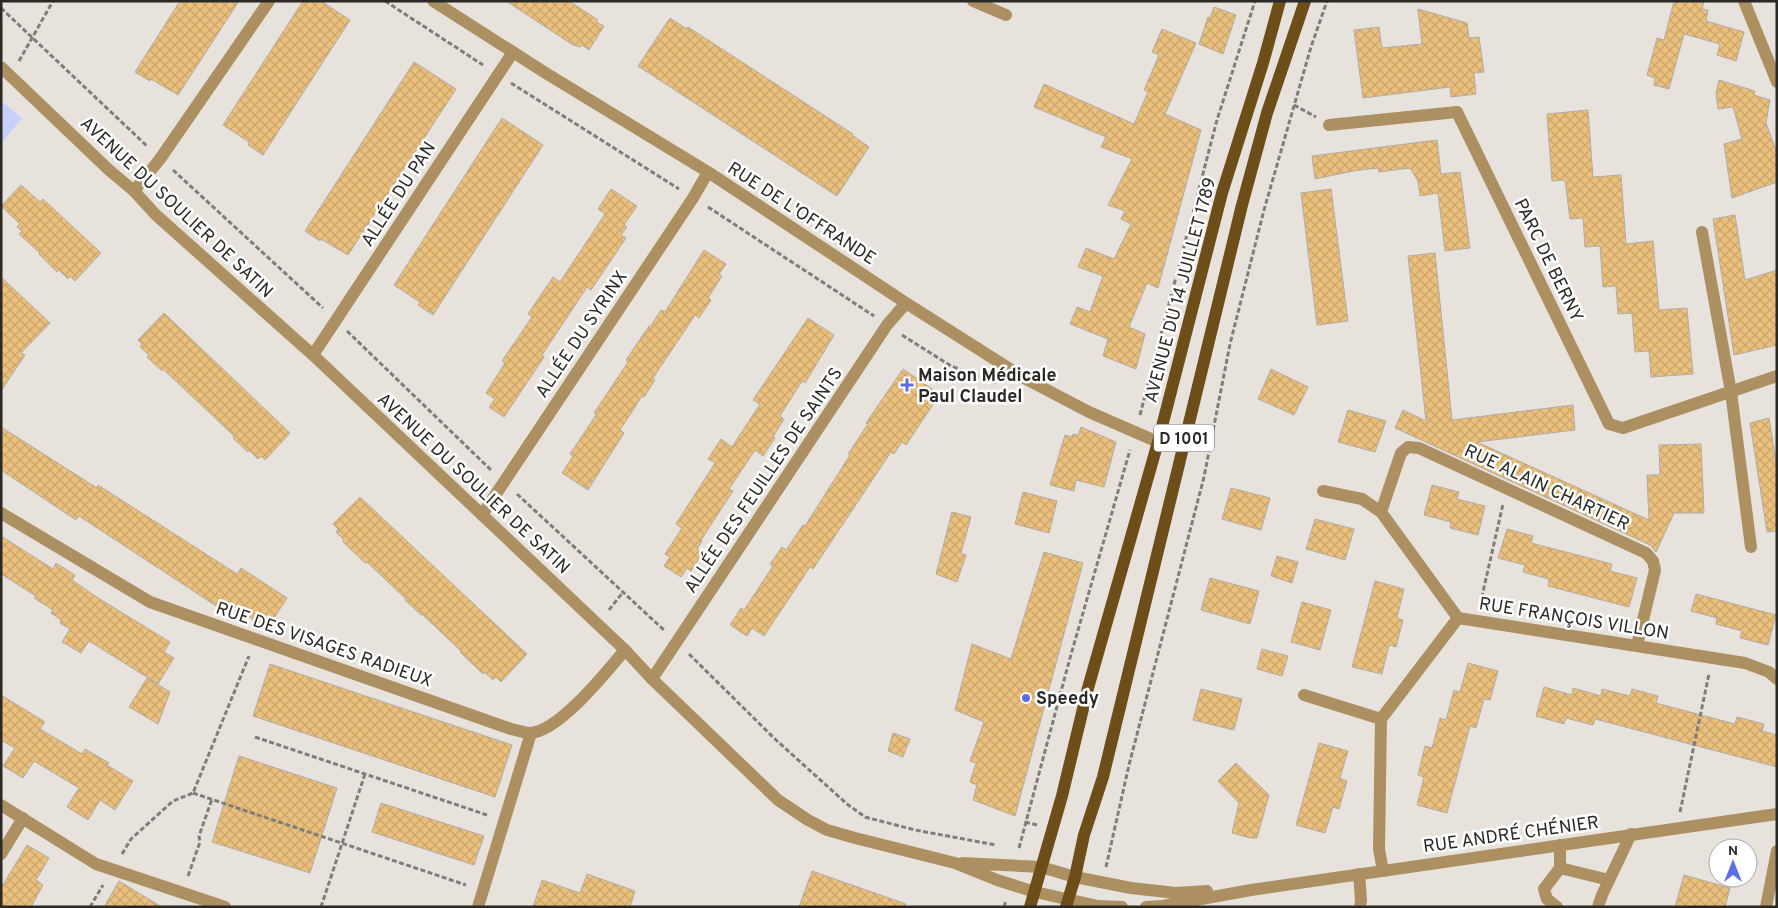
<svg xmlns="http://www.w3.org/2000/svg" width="1778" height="908" font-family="Overpass,sans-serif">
<defs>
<pattern id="building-cross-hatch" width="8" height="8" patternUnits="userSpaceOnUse" patternTransform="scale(1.25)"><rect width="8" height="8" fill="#ebc07d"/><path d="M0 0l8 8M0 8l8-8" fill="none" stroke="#caa56c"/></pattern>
</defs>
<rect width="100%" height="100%" fill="#e7e3dc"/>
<!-- green -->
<path fill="#c6d0fc" d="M1 101 22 118 1 144Z"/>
<!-- building -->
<path fill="url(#building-cross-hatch)" stroke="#b0aca5" d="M180 1H239L178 95 151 79 150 81 135 72Z
M303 1H321L350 20 263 155 248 145 249 142 223 125Z
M506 1H569L598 20 596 22 604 26 589 50 582 45 580 47 573 45Z
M1674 1H1704L1702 9 1708 10 1706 21 1744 32 1736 61 1717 55 1720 44 1684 34 1669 89 1654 85 1655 78 1647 75 1657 38 1664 40Z
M1214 7 1236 15 1223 54 1199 44 1208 17 1210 18Z
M1418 9 1467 23 1469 38 1479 37 1484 72 1474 73 1476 94 1451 97 1450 87 1363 98 1354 30 1379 27 1382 48 1422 44Z
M670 18 687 29 688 27 853 134 852 135 869 147 837 196 638 66Z
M1162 29 1196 43 1165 114 1201 130 1158 288 1147 283 1129 327 1145 334 1136 369 1103 356 1108 339 1070 324 1077 307 1090 312 1103 276 1078 267 1086 248 1114 259 1131 224 1121 219 1125 211 1108 205 1132 159 1101 147 1106 137 1034 107 1044 84 1134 124 1148 92 1144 90 1159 55 1152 52Z
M414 62 456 89 348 255 321 239 320 241 305 231Z
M1719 80 1755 91 1754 95 1770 100 1766 123 1777 153V182L1732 198 1724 144 1742 139 1733 107 1718 109 1716 93Z
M1588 110 1593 177 1621 175 1626 244 1653 241 1659 310 1687 308 1693 374 1651 377 1649 351 1635 352 1632 313 1618 314 1616 286 1603 287 1600 246 1585 247 1583 218 1570 219 1565 180 1552 181 1547 114Z
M502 118 543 145 433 315 418 305 420 302 394 285Z
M1437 140 1441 174 1460 172 1470 248 1445 251 1438 193 1420 196 1418 181 1410 168 1379 172 1378 168 1353 171 1315 179 1312 156Z
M21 185 40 202 43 199 101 253 75 281 70 276 68 279 59 270 57 272 39 254 40 253 19 234 22 231 17 227 20 224 1 206Z
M611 189 637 206 624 225 627 227 621 235 626 238 591 290 587 287 542 355 544 357 504 417 489 407 495 399 486 393 505 363 502 361 532 317 528 314 553 277 560 282 605 214 598 209Z
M1331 189 1348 321 1317 325 1301 193Z
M1735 215 1745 280 1777 270V345L1734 355 1713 219Z
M704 250 726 264 719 274 722 276 708 298 711 300 699 318 695 315 653 378 655 380 644 397 642 396 620 430 624 433 588 490 562 473 573 456 570 454 596 415 594 413 628 362 626 360 649 326 650 327 661 310 665 312Z
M1435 253 1452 420 1573 405 1575 430 1477 442 1649 520 1647 475H1660L1659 445 1701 444 1704 513H1674L1656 552 1650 545 1395 428 1403 410 1426 421 1408 256Z
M1 277 50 323 21 353 25 355 1 391Z
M164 313 290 433 265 460 261 456 258 459 249 450 248 452 233 438 234 436 196 400 163 369 162 371 147 357 149 355 140 347 142 344 138 340Z
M808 318 834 335 805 383 802 381 780 416 784 419 773 437 775 438 763 456 755 450 729 489 733 491 701 540 702 541 697 549 703 553 691 571 687 568 681 577 664 566 670 557 665 554 682 528 676 524 715 463 708 459 721 439 732 447 760 404 753 400Z
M903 369 935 391 931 397 936 400 906 445 902 442 894 454 891 452 813 569 810 567 764 636 752 628 747 636 730 625 741 608 744 610 773 566 770 564 782 547 786 550 803 525 805 526 850 455 848 454 868 424 866 423Z
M1271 369 1308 387 1294 415 1258 399Z
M1348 410 1386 421 1375 452 1338 442Z
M1769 418 1777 467V531L1767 532 1750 423Z
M1 427 97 488 98 485 237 574 241 568 287 598 267 629 232 605 227 613 79 516 76 520 1 470Z
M1081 427 1116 442 1104 487 1076 480 1074 491 1050 485 1065 435 1072 437 1073 434 1078 435Z
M1432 485 1459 492 1457 499 1485 506 1478 535 1450 528 1451 522 1424 515Z
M1231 488 1270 498 1261 530 1222 519Z
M1023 492 1057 501 1049 533 1015 524Z
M360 497 527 654 501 682 496 677 493 680 484 672 483 674 460 652 461 651 422 614 421 615 405 600 406 599 367 562 365 563 343 542 344 540 336 532 338 529 333 524Z
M952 512 971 517 961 553 966 555 957 582 936 574Z
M1315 519 1354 529 1345 560 1306 549Z
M1507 529 1533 536 1531 543 1612 564 1610 571 1637 578 1629 607 1548 586 1549 579 1523 572 1525 565 1498 558Z
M1 536 53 569 56 563 75 575 72 580 98 598 170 642 164 652 174 658 158 684 89 641 81 653 62 642 70 629 60 623 61 620 51 613 53 610 34 598 36 596 1 574Z
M1044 552 1083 563 1015 816 973 800 977 785 970 782 976 763 970 761 984 722 955 710 972 644 1011 659Z
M1277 556 1298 562 1292 583 1271 576Z
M1210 578 1259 591 1250 624 1201 610Z
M1375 581 1404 589 1397 618 1403 620 1396 647 1389 645 1382 674 1352 667Z
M1696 594 1776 615 1768 645 1740 638 1742 631 1716 624 1717 618 1691 611Z
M1302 602 1331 610 1320 650 1291 642Z
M1262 649 1288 656 1282 676 1257 669Z
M1468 663 1498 671 1490 700 1484 699 1476 728 1470 726 1447 813 1417 805 1424 777 1418 775 1425 746 1432 748 1440 718 1446 720 1454 690 1460 692Z
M270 664 512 745 495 797 253 716Z
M147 678 170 692 158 724 129 707Z
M1544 687 1572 695 1573 688 1601 696 1602 689 1630 696 1632 689 1658 696 1656 703 1735 724 1737 717 1764 724 1762 731 1777 735V767L1595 719 1593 725 1566 718 1564 724 1536 716Z
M1201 689 1242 699 1234 730 1193 720Z
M1 695 45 722 40 729 82 754 85 749 109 763 107 765 133 781 115 810 100 800 88 820 67 807 79 788 34 761 23 778 3 766 15 748 1 740Z
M893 733 910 739 903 757 888 751Z
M1319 743 1348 751 1340 778 1347 781 1339 809 1333 807 1325 833 1296 825Z
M239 756 337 788 310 873 212 842Z
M1236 763 1269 795 1257 838H1250L1232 833 1239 803 1218 781Z
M381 803 484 836 474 865 372 832Z
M27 845 49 858 36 880 43 885 31 907H1V888Z
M812 871 906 904 905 907H799Z
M587 874 635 891 630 907H533L542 880 580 893Z
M1684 875 1730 888 1725 907H1675Z
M119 881 162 907H104Z"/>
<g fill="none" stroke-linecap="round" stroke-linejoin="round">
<!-- path -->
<path stroke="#807e79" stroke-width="3" stroke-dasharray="5 2.5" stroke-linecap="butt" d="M385 1 483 65
M1 8 148 147
M19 61 53 1
M511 83 679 189
M1294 105 1316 117
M173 170 323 308
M708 207 874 316
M347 331 492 471
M902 335 951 366 996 383
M1140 415 1217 120 1255 1
M517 494 665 631
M1480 605 1503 504
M609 610 623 592
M689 654 776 740 847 804 865 817 915 830 996 845
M255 737 487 815
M193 793 466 885
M1680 812 1709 674
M1025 822 1037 825
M1019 848 1070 658 1130 450
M122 854 131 839 173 801 193 793 249 656
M1106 867 1129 765 1204 477 1230 344 1264 210 1311 47 1327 1
M188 876 200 842 199 836 212 799
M90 907 103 885
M321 907 365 774
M1004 907 1006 900"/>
<!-- service -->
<path stroke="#ad9062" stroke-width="12" d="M973 1 1006 15
M1702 232 1731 392 1751 547
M1560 868 1609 880
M1557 907 1547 899 1544 889 1560 868V845
M1598 907 1602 895 1631 834"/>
<!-- minor -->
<path stroke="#ad9062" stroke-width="12" d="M433 1 544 72 708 172 906 303 1024 378 1089 412 1158 442
M1744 1 1777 82
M1329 125 1457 112 1609 424 1623 428 1777 376
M134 191 160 159 269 1
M313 355 513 52
M1323 491 1362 499 1381 512
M1 513 150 602 511 729C517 730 525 733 530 733 559 732 607 671 625 650
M482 515 693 198 708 172
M1458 618 1381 512 1401 453 1408 447 1419 448 1646 553 1653 561 1655 570 1637 645
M652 679 887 325 906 303
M1304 695 1381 719
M1 805 96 864 225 907
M1 854 23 818
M1383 871 1379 849 1381 719 1458 618 1745 663 1769 672 1777 679
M1359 874 1361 900 1360 907
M478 907 531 733
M1766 907 1777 851"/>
<!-- tertiary -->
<path stroke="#ad9062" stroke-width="12" d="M1 67 109 170 134 191 156 215 313 355 625 650 652 679 778 800 808 820 827 830 855 838 955 863 997 880 1035 892 1098 906 1122 907
M962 863 1041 867 1075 877 1131 888 1176 893 1207 891
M1146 907 1163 906 1251 890 1777 814"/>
<!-- primary -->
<path stroke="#6d4e18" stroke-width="12" d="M1030 907 1062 796 1088 688 1158 442 1222 193 1263 63 1280 1
M1066 907 1075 877 1084 835 1103 777 1242 205 1267 113 1305 1"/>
</g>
<!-- markers -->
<g fill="#5e6de5" stroke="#fff" stroke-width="2">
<path d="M904.5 377.5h5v5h5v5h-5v5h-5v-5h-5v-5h5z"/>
<circle cx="1026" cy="698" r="5"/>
</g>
<g text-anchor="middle" stroke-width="5" stroke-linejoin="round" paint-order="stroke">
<!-- shield labels -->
<rect fill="#fff" stroke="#6a6967" stroke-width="1" x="1154" y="424.5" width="60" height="27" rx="4"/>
<g font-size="16" font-weight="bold" fill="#2a2926">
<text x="1184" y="444">D 1001</text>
</g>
<!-- street labels -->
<g font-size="18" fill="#2a2926" stroke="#fff">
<text transform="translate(398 194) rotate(-57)" y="6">ALLÉE DU PAN</text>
<text transform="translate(177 207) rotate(43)" y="6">AVENUE DU SOULIER DE SATIN</text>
<text transform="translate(802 213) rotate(33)" y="6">RUE DE L'OFFRANDE</text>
<text transform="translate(1549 260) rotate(64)" y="6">PARC DE BERNY</text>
<text transform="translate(1180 290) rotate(-75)" y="6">AVENUE DU 14 JUILLET 1789</text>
<text transform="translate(581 334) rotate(-56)" y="6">ALLÉE DU SYRINX</text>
<text transform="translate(763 480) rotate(-56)" y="6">ALLÉE DES FEUILLES DE SAINTS</text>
<text transform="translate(474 483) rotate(43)" y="6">AVENUE DU SOULIER DE SATIN</text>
<text transform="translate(1547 487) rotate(25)" y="6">RUE ALAIN CHARTIER</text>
<text transform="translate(1574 618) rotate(9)" y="6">RUE FRANÇOIS VILLON</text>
<text transform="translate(324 644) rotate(19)" y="6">RUE DES VISAGES RADIEUX</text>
<text transform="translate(1511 834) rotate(-8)" y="6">RUE ANDRÉ CHÉNIER</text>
</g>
<!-- poi labels -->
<g font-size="18" font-weight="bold" fill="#2a2926" stroke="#fff" text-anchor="start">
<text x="918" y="381">Maison Médicale<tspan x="918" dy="21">Paul Claudel</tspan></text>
<text x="1036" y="704">Speedy</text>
</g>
</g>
<!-- border -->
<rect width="1778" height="908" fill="none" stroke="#2a2926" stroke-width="5"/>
<!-- north arrow -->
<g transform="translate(1733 863)"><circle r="24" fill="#ffffff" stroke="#aaa9a8"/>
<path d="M0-4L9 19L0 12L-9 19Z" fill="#5e6de5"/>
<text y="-8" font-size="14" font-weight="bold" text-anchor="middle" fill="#2a2926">N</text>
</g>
</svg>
